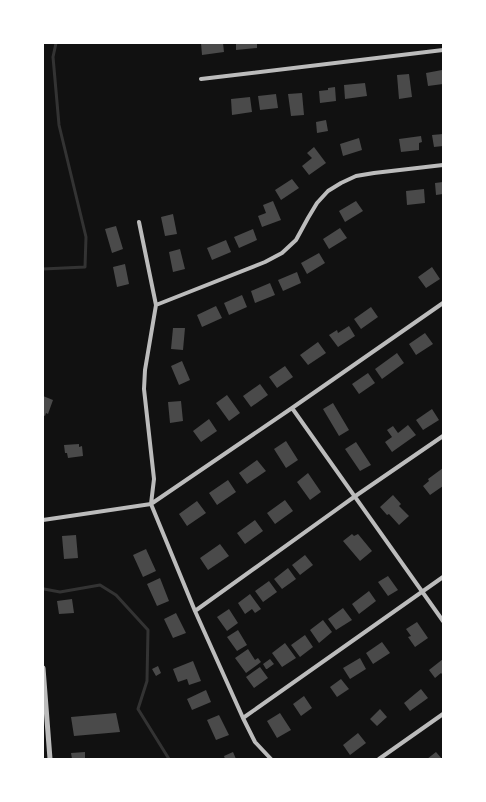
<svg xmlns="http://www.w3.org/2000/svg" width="486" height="802" font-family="'Golos Text',sans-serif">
<rect width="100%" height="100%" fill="#111"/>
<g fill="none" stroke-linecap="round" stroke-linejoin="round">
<!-- stream -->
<path stroke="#333" stroke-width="3" d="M43 269 85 267 86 237 59 125 53 57 56 43
M44 589 60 592 100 585 116 595 148 630 147 681 138 709 169 759"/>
</g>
<!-- building -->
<path fill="#4a4a4a" d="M201 43H223L224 52 202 55Z
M236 43H257V48L236 50Z
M442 70 443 84 428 86 426 73Z
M409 74 412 97 399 99 397 75Z
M365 83 367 96 345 99 344 85Z
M335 87 336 101 320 103 319 91 328 90V88Z
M302 93 304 115 291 116 288 94Z
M276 94 278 108 260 110 258 96Z
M250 97 252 112 232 115 231 99Z
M326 120 328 131 317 133 316 122Z
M443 134V146L434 147 432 135Z
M421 136 422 142 419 143V150L401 152 399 139Z
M359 138 362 150 343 156 340 144Z
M314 147 326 163 309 175 302 166 312 158 307 153Z
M292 179 299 188 281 200 275 190Z
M443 182V194L436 195 435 183Z
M424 189 425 203 407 205 406 191Z
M273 201 281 220 262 227 258 216 266 213 263 205Z
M356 201 363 211 345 222 339 211Z
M173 214 177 234 165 236 161 217Z
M116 226 123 249 112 253 105 229Z
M340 228 347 238 329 249 323 239Z
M253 229 257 240 239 248 234 237Z
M226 240 231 252 212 260 207 248Z
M180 249 185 269 173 272 169 252Z
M319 253 325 263 307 274 301 263Z
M125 264 129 284 117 287 113 267Z
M432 267 440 279 426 288 418 277Z
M297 272 301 283 283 291 278 280Z
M270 283 275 295 255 303 251 291Z
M242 295 247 307 229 315 224 303Z
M216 306 222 318 202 327 197 315Z
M371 307 378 317 361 329 354 319Z
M349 326 355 336 338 347 329 335 337 330 338 333Z
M173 328H185L183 350 171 349Z
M425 333 433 344 416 355 409 344Z
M318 342 326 353 308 365 300 355Z
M397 353 404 363 382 379 375 369Z
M182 361 190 380 179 385 171 366Z
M285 366 293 377 277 388 269 377Z
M368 373 375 383 359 394 352 384Z
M260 384 268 395 251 407 243 396Z
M227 395 240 413 229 421 216 403Z
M43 396 53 400 48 414 46 413 45 416 43 415Z
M181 401 183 421 170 423 168 402Z
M333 403 349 430 339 436 323 409Z
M432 409 439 420 423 430 416 420Z
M209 419 217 431 201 442 193 431Z
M408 425 416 435 392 452 385 442 392 437 387 430 393 426 398 433Z
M286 441 298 460 286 468 274 449Z
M356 442 371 465 360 471 345 449Z
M79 444V447L82 446 83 456 68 458 67 453H65L64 445Z
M257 460 266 471 247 484 239 473Z
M443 468V486L430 495 423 486 429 481 428 479Z
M308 473 321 492 310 500 297 482Z
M228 480 236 492 217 505 209 493Z
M393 495 401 504 399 506 409 516 399 525 389 514 387 515 380 507Z
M285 500 293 511 275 524 267 513Z
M197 501 206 513 187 526 179 514Z
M255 520 263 531 245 544 237 533Z
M352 534 354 536 358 534 372 551 360 561 343 541Z
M76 535 78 558 64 559 62 536Z
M220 544 229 556 208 570 200 558Z
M146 549 156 571 143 577 133 555Z
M305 555 313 565 300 575 292 565Z
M288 568 296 579 282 589 274 579Z
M388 576 398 590 388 596 378 582Z
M160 578 169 601 157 606 147 584Z
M269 581 277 592 263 602 255 591Z
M369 591 376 601 359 614 352 604Z
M250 594 261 609 255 613 252 609 245 614 238 603Z
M72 599 74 613 59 614 57 601Z
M343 608 352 620 336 630 328 619Z
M229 609 238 623 227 631 217 617Z
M176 613 186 633 173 638 164 619Z
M323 620 332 632 319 643 310 630Z
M417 622 428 638 415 647 408 637 411 636 406 629Z
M238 630 247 645 237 651 227 637Z
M305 635 313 647 300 657 291 645Z
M382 642 390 653 373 664 366 653Z
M285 643 296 658 282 667 272 653Z
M248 649 255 660 258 658 261 662 246 673 235 658Z
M360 658 366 669 350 679 343 668Z
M270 659 274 664 267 669H266L263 664Z
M443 659V675L441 673 435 678 429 670Z
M193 661 201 681 189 685 187 679 178 682 173 669Z
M158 666 161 673 156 676 152 669Z
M260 667 268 678 254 688 246 677Z
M341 679 349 689 337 697 330 687Z
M421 689 428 698 410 711 404 703Z
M206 690 211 702 192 710 187 699Z
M304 696 312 708 301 716 293 704Z
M380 709 387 717 377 726 370 719Z
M116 713 120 732 74 736 71 717Z
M280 713 291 730 277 738 267 721Z
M219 715 229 735 216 740 207 720Z
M358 733 366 743 350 755 343 745Z
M85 752V759H72L71 753Z
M233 752 236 759H225L224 756Z
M436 752 442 759H427Z"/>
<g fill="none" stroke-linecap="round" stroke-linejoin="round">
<!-- minor -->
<path stroke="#bcbcbc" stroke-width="4" d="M201 79 443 50
M139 222 156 305 145 370 144 389 154 479 151 504 195 611 243 718 255 742 271 759
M156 305 265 262 282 253 296 240 308 218 317 203 328 191 341 183 356 176 374 173 443 165
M292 408 443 621
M43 520 151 504 292 408 443 303
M195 611 354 497 443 436
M243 718 443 577
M379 759 443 714"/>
<!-- tertiary -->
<path stroke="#bcbcbc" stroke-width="5" d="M43 668 50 759"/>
</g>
<!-- border -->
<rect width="486" height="802" fill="none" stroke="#ffffff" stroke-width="88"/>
</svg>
